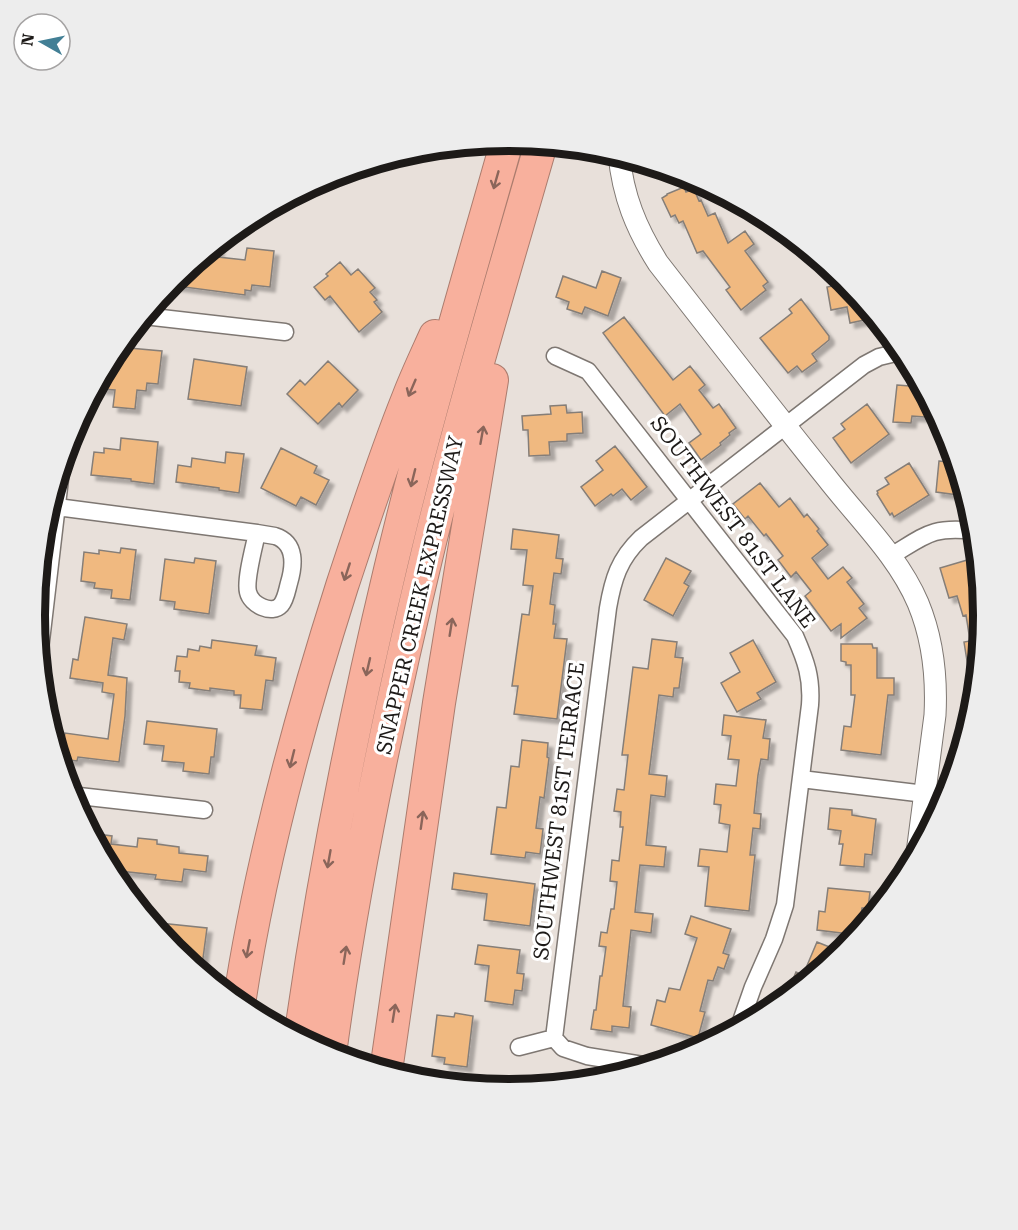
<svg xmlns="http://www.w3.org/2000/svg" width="1018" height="1230" font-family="'Roboto Serif',serif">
<defs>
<filter id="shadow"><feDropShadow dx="5" dy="5" stdDeviation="1.5" flood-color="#0004"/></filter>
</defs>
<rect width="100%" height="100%" fill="#e8e0da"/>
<!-- building -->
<path fill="#f0b980" stroke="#857e78" stroke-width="1.5" filter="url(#shadow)" d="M684 187 686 192 694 189 699 201 701 200 708 216 715 213 728 243 745 231 754 244 745 251 768 282 763 286 766 290 741 310 726 290 730 287 703 251 697 253 683 221 679 223 675 215 671 217 662 198 667 195V194Z
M220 241 218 257 245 260 247 248 274 251 270 287 252 285 251 291 245 290V295L169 285 174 279Z
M340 262 351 275 358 269 375 288 370 292 377 300 374 302 382 312 359 332 330 296 325 300 314 287 328 276 326 274Z
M602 271 621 278 608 316 585 307 582 314 567 309 569 302 556 297 563 276 596 288Z
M848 283 866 306 869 319 850 323 847 307 831 310 827 287Z
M801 299 829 336V340L812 354 817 361 802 372 797 366 788 373 760 338 792 313 789 309Z
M624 317 673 380 690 366 705 385 699 390 713 408 719 404 736 428 729 433 730 435 720 443 721 445 701 460 689 443 701 434 680 404 665 416 603 333Z
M118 347 162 351 158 384 147 383 146 391 137 390 135 409 113 407 115 390 101 389 102 374Z
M194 359 247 367 241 406 188 399Z
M328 361 358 390 342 407 339 403 318 424 287 394 300 380 305 385Z
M897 385 923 387 939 418 912 416 911 423 893 422Z
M867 404 889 434 851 463 833 438 845 429 841 424Z
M566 405 567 413 582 412 583 433 567 434V441L549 442 550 455 529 456 528 430H523L522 416 551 414 550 406Z
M121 438 158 442 154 484 131 481V479L91 475 94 452 104 453V448L120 450Z
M615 446 647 487 631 500 622 489 613 496 611 494 595 506 581 487 603 470 596 461Z
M281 448 317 466 314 473 329 480 316 505 301 497 296 506 261 488Z
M226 452 244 454 239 493 219 490V488L176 482 178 465 191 467 192 458 225 463Z
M939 461 956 463 966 496 936 492Z
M909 463 929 495 894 517 892 513 890 515 877 494 878 493 877 491 889 484 885 478Z
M760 483 779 507 790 498 804 517 807 514 819 529 817 531 828 545 812 558 828 579 843 567 852 578 847 582 864 604 859 608 867 618 841 638V624L831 631 805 596 811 591 796 572 791 577 778 560 783 556 766 534 764 536 748 516 745 519 733 504Z
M513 529 559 535 556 558 563 559 561 574 554 573 550 604 555 605 553 624H556L554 638 567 639 557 719 514 714 518 686H512L522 614 529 615 533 586 523 585 527 550 511 549Z
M121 548 136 550 130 600 111 598 112 590 94 588 95 583 81 581 84 552 99 554V550L120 553Z
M195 558 216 561 209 614 174 609 175 602 160 600 165 559 194 563Z
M666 558 691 571 684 583 689 586 673 616 644 600Z
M974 558 980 577 983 615 976 692H972L964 642 970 641 966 615 963 616 957 596 949 598 940 568Z
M85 617 127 624 124 640 113 638 108 675 127 678 125 716 119 762 78 757 77 761 61 759 65 733 108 739 114 694 102 692 103 683 70 678 73 659 78 660Z
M652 639 677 642 675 657 683 658 679 688H674L673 697 659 695 649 774 667 776 665 797 651 795 646 845 666 847 664 867 640 865 635 912 653 914 651 933 631 930 623 1006 631 1007 629 1028 612 1026V1032L591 1029 594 1010H596L600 976H602L606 947 599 946 601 932 607 933 611 909H614L617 882 610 881 612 860 619 861 623 827H620L621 812 614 811 617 789 624 790 628 755H622L633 667 648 669Z
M212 640 257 646 255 655 276 658 273 681 266 680 262 710 240 708 241 695H234V691L210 688V691L189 688 190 683 179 682 180 671H175L177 656 187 657 188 649 199 651 200 646 211 648Z
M753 640 776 682 757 693 761 699 737 712 721 683 740 672 730 653Z
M841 644H872L873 648H877V678H894V695H888L881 755 841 750 844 726 851 727 855 695H851V665H846V662L841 661Z
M724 715 766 720 763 738 770 739 768 760 761 759 758 775 754 813 761 814 760 829 753 828 750 855H755L749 911 705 906 709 867 698 866 700 849 727 852 730 825 719 823 721 805 714 804 716 784 736 786 739 760 728 759 731 736 722 735Z
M147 721 217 729 214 757H211L209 774 183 771 184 763 162 761 164 746 144 744Z
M522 740 548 743 547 757 549 758 544 798 540 797 536 828 543 829 540 854 526 852 525 858 491 854 497 807 506 808 511 766 519 767Z
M830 808 852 810V815L876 819 872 855 865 854 864 867 840 865 843 844H839L841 831 828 829Z
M90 833 112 836 111 844 137 847 138 838 157 840V844L179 847V853L208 856 206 872 184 869 182 882 155 879 156 875 110 870Z
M454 873 535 884 530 926 484 920 487 894 452 889Z
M828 888 870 892 868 908H862L859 932 858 935 817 930 819 911 825 912Z
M691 916 731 929 723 953 729 955 724 969 718 967 713 981 708 980 700 1011 705 1012 698 1038 651 1025 657 1000 665 1002 669 988 680 990 697 938 685 934Z
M150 922 207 928 201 973 173 950Z
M817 942 842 952 785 999 796 972 803 975Z
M478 945 520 950 517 973 524 974 522 991 515 990 513 1005 485 1001 489 966 475 964Z
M455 1013 473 1016 467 1067 444 1064 445 1058 432 1056 437 1015 454 1017Z"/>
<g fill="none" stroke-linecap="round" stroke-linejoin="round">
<defs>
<path id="minor" d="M144 316 285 332
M555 356 588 371 795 636C806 661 812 678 810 705L785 905 774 939 753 987 739 1027
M57 507 257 533C254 547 245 580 248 592 251 605 272 615 281 605 286 599 287 590 289 583 294 566 297 543 275 536 269 535 263 534 257 533
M891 556C926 535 932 526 975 531
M39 658 62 462
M801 779 925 794
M70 795 204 810
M554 1038 608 608C613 579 619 559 641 538L864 365 879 357 904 351
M554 1038 563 1048 587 1056 649 1066
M519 1047 554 1038"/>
<path id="tertiary" d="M619 155C623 196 636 228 658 263 714 335 770 407 827 478 858 518 898 556 918 603 933 639 937 676 935 715L917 853"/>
<path id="motorway" d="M239 1004C260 864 299 721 342 586 363 523 383 460 408 398 416 377 426 356 435 336
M300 1039C322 881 353 725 390 570 424 426 467 283 507 141
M330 1054C353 882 389 711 430 542 463 408 503 276 541 144
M386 1071 439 703 492 380"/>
</defs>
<!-- minor casing -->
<use href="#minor" stroke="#7e7772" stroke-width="19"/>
<!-- tertiary casing -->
<use href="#tertiary" stroke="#7e7772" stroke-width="23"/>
<!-- motorway casing -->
<use href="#motorway" stroke="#ab7c6e" stroke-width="34"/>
<!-- minor -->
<use href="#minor" stroke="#fff" stroke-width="16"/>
<!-- tertiary -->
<use href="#tertiary" stroke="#fff" stroke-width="21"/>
<!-- motorway -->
<use href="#motorway" stroke="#f8b09d" stroke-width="32"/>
</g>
<!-- one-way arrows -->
<defs><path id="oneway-shaft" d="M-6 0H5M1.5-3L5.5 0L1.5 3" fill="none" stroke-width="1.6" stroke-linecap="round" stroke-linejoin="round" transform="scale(1.5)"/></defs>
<g stroke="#8a655a">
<use href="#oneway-shaft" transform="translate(496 180) rotate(106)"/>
<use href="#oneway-shaft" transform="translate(412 388) rotate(113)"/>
<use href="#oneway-shaft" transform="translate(482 435) rotate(-80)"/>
<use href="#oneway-shaft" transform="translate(413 478) rotate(104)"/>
<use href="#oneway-shaft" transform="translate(347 572) rotate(108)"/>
<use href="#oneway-shaft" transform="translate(451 627) rotate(-81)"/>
<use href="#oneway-shaft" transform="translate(368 667) rotate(103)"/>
<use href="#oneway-shaft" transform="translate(292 759) rotate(104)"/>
<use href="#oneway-shaft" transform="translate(422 820) rotate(-82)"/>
<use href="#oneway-shaft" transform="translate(329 859) rotate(100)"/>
<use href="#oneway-shaft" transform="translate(248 949) rotate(101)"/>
<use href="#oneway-shaft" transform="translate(345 955) rotate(-81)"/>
<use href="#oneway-shaft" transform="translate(394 1013) rotate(-81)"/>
</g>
<g text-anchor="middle" stroke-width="6" stroke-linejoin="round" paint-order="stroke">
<!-- street labels -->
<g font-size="21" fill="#1d1a18" stroke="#fff">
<text transform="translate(733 522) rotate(53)" y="7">SOUTHWEST 81ST LANE</text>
<text transform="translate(420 595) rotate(-77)" y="7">SNAPPER CREEK EXPRESSWAY</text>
<text transform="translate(559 811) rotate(-83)" y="7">SOUTHWEST 81ST TERRACE</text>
</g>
</g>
<!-- crop -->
<path d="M0 0H1018V1230H0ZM45 615a464 464 0 1 1 928 0a464 464 0 1 1-928 0Z" fill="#ededed" fill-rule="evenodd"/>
<path fill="none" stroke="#1d1a18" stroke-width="8" d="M45 615a464 464 0 1 1 928 0a464 464 0 1 1-928 0Z"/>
<!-- north arrow -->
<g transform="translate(42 42) rotate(279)"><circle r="28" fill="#ffffff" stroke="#a5a3a3" stroke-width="1.5"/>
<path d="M0-4.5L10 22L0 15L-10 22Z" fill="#427f95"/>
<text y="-9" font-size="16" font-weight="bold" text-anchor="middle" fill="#1d1a18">N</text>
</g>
</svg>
